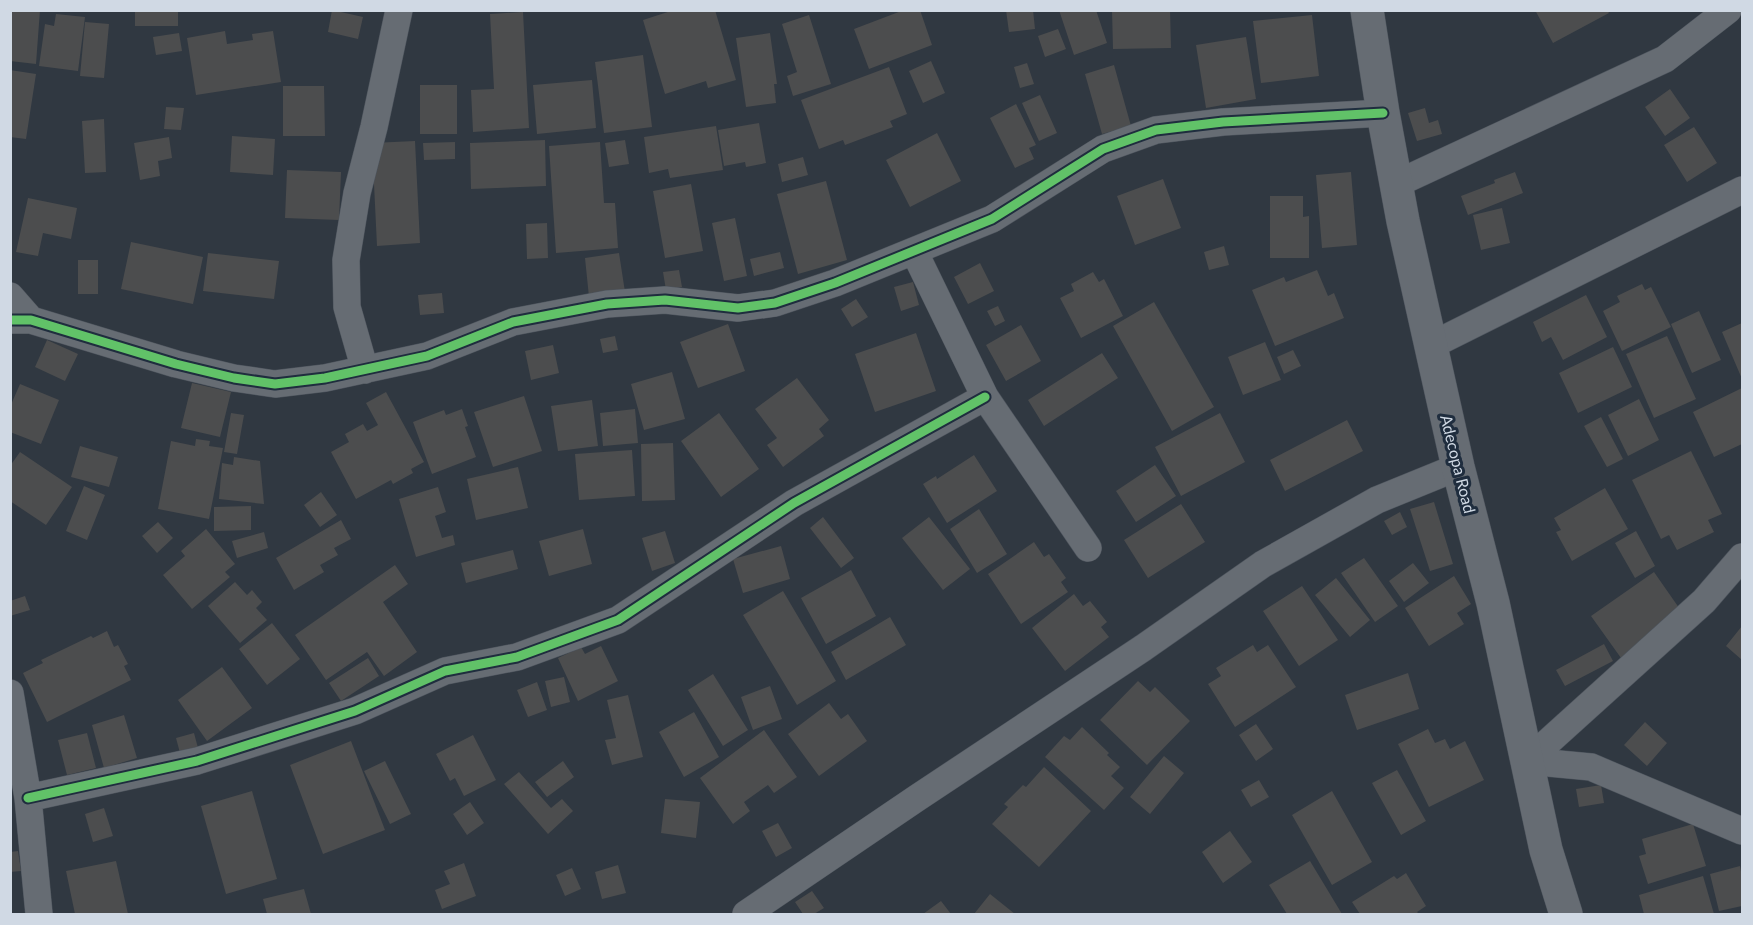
<svg xmlns="http://www.w3.org/2000/svg" width="1753" height="925" font-family="Lato,sans-serif">
<rect width="100%" height="100%" fill="#303841"/>
<!-- building -->
<path fill="#4c4d4e" d="M10 10H40L36 64 10 61Z
M135 10H178V26H135Z
M332 10 363 17 358 39 328 32Z
M674 10H715L736 80 708 88 706 81 665 94 643 20Z
M904 10H920L932 45 869 69 854 29Z
M1006 10H1033L1035 29 1009 32Z
M1059 10H1096L1107 43 1074 55Z
M1112 10H1170L1171 48 1113 49Z
M1535 10H1607L1609 13 1553 43Z
M523 12 529 128 473 132 471 90 494 89 490 14Z
M56 14 85 17 78 71 39 66 45 24 54 26Z
M809 15 831 84 793 96 787 76 797 72 782 24Z
M1312 15 1319 76 1261 83 1253 21Z
M85 22 109 24 104 78 80 76Z
M1058 29 1066 49 1045 57 1038 36Z
M225 31 227 44 253 40 252 34 273 31 281 82 196 95 187 38Z
M179 33 182 51 156 55 153 37Z
M770 33 777 84H774L776 103 746 107 736 38Z
M1246 37 1256 99 1206 108 1196 45Z
M643 55 652 127 604 133 595 62Z
M931 61 945 93 923 103 909 71Z
M1027 63 1034 84 1020 88 1014 67Z
M1114 65 1131 126 1102 134 1085 74Z
M889 67 907 114 890 121 893 127 845 145 843 140 819 149 801 100Z
M10 70 36 74 26 139 10 137Z
M592 80 596 128 537 134 533 85Z
M420 85H457V134H420Z
M283 86H324L325 136H283Z
M1670 89 1690 118 1665 136 1645 107Z
M1040 95 1057 133 1039 141 1022 103Z
M1016 104 1036 145 1029 148 1034 159 1015 168 990 118Z
M166 107 184 108 181 130 164 129Z
M1425 108 1429 123 1438 120 1442 134 1417 141 1408 113Z
M104 119 106 172 85 173 82 121Z
M759 123 766 163 746 167 745 162 724 166 718 130Z
M716 126 723 170 670 178 668 169 649 173 644 137Z
M1694 127 1717 163 1687 182 1664 145Z
M937 133 961 181 910 207 886 160Z
M232 136 275 139 273 175 230 172Z
M169 137 172 158 158 161 160 176 140 180 134 143Z
M545 140 546 186 471 189 470 143Z
M625 140 629 164 609 167 605 143Z
M415 141 420 243 377 246 372 143Z
M455 142V159L424 160 423 143Z
M600 142 604 203H615L618 248 556 253 549 146Z
M803 157 808 175 782 182 778 164Z
M287 170 341 172 339 220 285 218Z
M1351 172 1357 245 1322 248 1316 175Z
M1515 172 1523 193 1468 215 1461 196 1495 183 1494 180Z
M1163 179 1181 228 1135 245 1117 196Z
M826 181 847 260 798 274 777 194Z
M691 184 703 251 665 258 653 191Z
M1270 196H1303V217L1309 216V258H1270Z
M28 198 77 208 71 239 43 233 38 256 16 252Z
M1502 208 1510 243 1481 250 1473 215Z
M735 218 747 276 724 281 712 223Z
M547 223 548 258 527 259 526 224Z
M131 242 203 257 193 304 121 289Z
M1224 246 1229 265 1209 270 1204 252Z
M780 252 784 268 754 276 750 259Z
M208 253 279 261 274 299 203 291Z
M619 253 625 292 589 297 585 258Z
M78 260H98V294H78Z
M980 263 994 291 968 304 954 277Z
M679 270 682 287 666 290 663 272Z
M1317 270 1328 296 1334 293 1344 318 1275 346 1252 290 1284 277 1286 282Z
M1093 272 1099 282 1104 279 1123 316 1081 338 1060 298 1074 291 1071 284Z
M913 282 919 305 901 311 894 287Z
M1642 284 1645 290 1651 287 1671 327 1622 351 1603 311 1620 302 1617 296Z
M442 293 444 313 420 315 418 295Z
M1586 295 1607 337 1563 360 1551 337 1542 342 1533 322Z
M856 299 868 317 852 327 841 309Z
M1154 302 1214 407 1172 431 1113 326Z
M998 306 1005 321 995 326 987 311Z
M1699 311 1721 360 1692 373 1671 324Z
M1742 323V379L1722 332Z
M728 324 745 371 698 388 680 342Z
M1021 325 1041 361 1006 381 986 345Z
M916 333 936 391 875 412 855 354Z
M615 336 618 350 603 353 600 339Z
M1667 336 1696 399 1654 418 1626 354Z
M47 340 78 354 65 381 35 367Z
M1265 342 1281 380 1243 395 1228 357Z
M553 345 559 373 531 380 525 351Z
M1613 347 1632 387 1578 413 1559 373Z
M1293 350 1301 366 1284 374 1277 357Z
M1102 353 1118 378 1044 426 1028 400Z
M672 372 685 419 644 430 631 384Z
M797 378 829 420 819 429 824 436 783 467 767 445 777 438 755 409Z
M192 383 231 392 220 437 181 428Z
M20 384 59 400 41 444 10 432V407Z
M1742 388V444L1714 457 1693 412Z
M386 392 424 462 411 469 413 473 393 484 391 480 356 499 331 452 349 442 345 434 363 424 367 431 378 425 366 403Z
M524 396 542 451 493 467 474 412Z
M1639 399 1659 440 1628 456 1608 415Z
M592 400 598 446 558 451 551 406Z
M462 409 468 426 465 427 476 457 432 474 413 422 444 410 446 415Z
M635 409 638 443 603 446 600 413Z
M231 413 244 415 237 454 224 452Z
M719 413 759 469 721 497 681 441Z
M1220 413 1245 462 1181 496 1155 447Z
M1601 417 1623 459 1607 467 1584 426Z
M1347 420 1363 451 1285 491 1270 460Z
M196 439 210 441 209 446 223 448 209 519 158 509 171 441 195 446Z
M673 443 675 500 642 501 641 444Z
M80 446 118 457 109 487 71 477Z
M632 450 635 496 579 500 575 454Z
M1691 451 1722 514 1708 520 1714 532 1677 550 1669 535 1661 539 1632 480Z
M20 452 72 487 46 525 10 501V466Z
M974 455 997 491 947 523 923 484 936 476 937 479Z
M234 457 260 461 264 504 219 499 222 463 233 465Z
M1155 465 1176 496 1136 522 1116 491Z
M518 467 528 508 476 520 467 479Z
M84 486 105 495 87 540 66 531Z
M438 487 446 512 435 516 442 538 453 535 455 545 416 557 399 499Z
M1605 488 1628 529 1572 561 1556 532 1561 530 1554 518Z
M321 492 337 515 320 527 304 505Z
M1434 502 1453 564 1430 571 1410 509Z
M1181 504 1205 542 1148 578 1124 540Z
M251 506V530L214 531V507Z
M979 509 1007 554 977 573 950 529Z
M1400 512 1407 527 1392 535 1384 521Z
M823 517 854 558 841 568 810 528Z
M929 517 970 569 943 590 902 538Z
M341 520 351 539 334 548 338 555 320 565 324 572 294 590 276 558Z
M158 522 173 538 157 553 142 536Z
M206 529 235 564 225 572 230 577 192 609 163 575 185 556 181 551Z
M583 529 592 564 549 576 539 541Z
M665 531 675 563 652 571 642 538Z
M1636 531 1655 566 1635 578 1615 543Z
M264 532 268 548 237 558 232 541Z
M1034 542 1044 557 1049 554 1066 578 1061 582 1068 592 1021 624 988 574Z
M781 546 790 579 743 593 733 559Z
M513 550 518 569 466 583 461 563Z
M1364 558 1398 606 1375 622 1341 573Z
M1413 563 1429 583 1404 602 1389 581Z
M395 565 408 584 383 602 417 652 384 676 367 652 326 680 295 635Z
M851 570 876 616 826 644 801 598Z
M1654 572 1684 615 1621 658 1591 616Z
M1454 576 1471 604 1457 613 1464 624 1429 646 1405 608Z
M1336 578 1370 620 1350 637 1315 595Z
M235 582 247 595 252 590 262 602 256 608 267 620 240 643 208 606Z
M1302 586 1338 640 1299 666 1263 611Z
M783 591 836 681 797 705 743 615Z
M1074 594 1083 606 1090 601 1107 622 1101 627 1109 637 1065 671 1032 628Z
M25 596 30 610 10 616V601Z
M890 617 906 645 846 680 831 652Z
M272 623 300 659 267 685 239 649Z
M1742 626V660L1726 646Z
M107 631 114 647 118 645 128 664 124 666 131 680 47 722 23 673 43 663 41 660 91 636 93 638Z
M1604 644 1613 661 1565 686 1556 670Z
M1253 645 1257 652 1268 645 1296 687 1235 727 1208 684 1221 676 1216 668Z
M601 646 618 681 578 701 558 658 581 647 585 654Z
M368 658 379 676 341 701 329 683Z
M222 667 252 708 207 741 178 700Z
M1408 673 1419 709 1357 730 1345 695Z
M713 674 748 730 723 746 688 690Z
M564 677 570 702 551 707 545 681Z
M1138 681 1150 692 1155 687 1190 721 1147 765 1100 720Z
M537 682 547 710 528 717 517 690Z
M770 686 782 719 753 730 741 697Z
M628 695 643 757 612 765 605 740 616 738 607 700Z
M829 703 841 719 848 714 867 741 819 776 788 734Z
M694 712 719 757 684 777 659 732Z
M124 715 137 758 104 768 92 725Z
M1645 722 1667 743 1647 766 1624 745Z
M1256 724 1273 749 1256 761 1239 735Z
M1082 727 1109 753 1107 755 1120 767 1111 776 1124 788 1104 810 1045 757 1064 736 1070 740Z
M1428 729 1435 743 1445 739 1450 749 1465 741 1484 780 1429 807 1398 744Z
M764 730 797 777 774 793 768 785 744 802 750 811 733 824 700 778Z
M87 733 96 768 67 775 58 740Z
M194 733 198 748 180 753 176 738Z
M473 735 496 780 464 796 455 778 450 781 436 754Z
M351 741 385 830 323 854 290 765Z
M1164 756 1184 773 1150 814 1130 797Z
M385 761 411 814 390 824 364 771Z
M563 761 574 777 547 797 535 782Z
M1044 767 1091 811 1039 867 992 824 1008 807 1004 804 1023 785 1026 787Z
M1397 770 1426 821 1401 835 1372 783Z
M519 772 551 808 562 799 573 811 548 834 504 784Z
M1259 780 1269 797 1251 807 1241 790Z
M1601 785 1604 803 1579 807 1576 789Z
M252 791 277 879 226 894 201 806Z
M1332 791 1372 862 1332 885 1292 815Z
M665 799 700 802 696 838 661 833Z
M470 802 484 823 467 835 453 814Z
M104 808 113 836 93 842 85 814Z
M778 823 792 848 776 857 762 831Z
M1693 824 1706 866 1648 884 1639 856 1646 854 1642 839Z
M1230 831 1252 862 1223 883 1202 852Z
M18 851 21 871 10 872V852Z
M116 861 128 914H75L66 871Z
M1310 861 1342 914H1287L1269 885Z
M464 863 476 896 442 909 435 890 450 884 444 871Z
M618 865 626 893 602 899 595 872Z
M1740 866 1742 877V906L1719 911 1710 874Z
M572 868 581 889 565 896 556 875Z
M1406 873 1426 906 1417 912 1419 914H1360L1352 902 1394 876 1397 879Z
M1703 876 1714 914H1644L1639 895Z
M304 889 311 914H267L263 899Z
M812 891 824 908 814 914H803L795 902Z
M990 894 1015 914H974Z
M941 901 951 914H923Z"/>
<g fill="none" stroke-linecap="round" stroke-linejoin="round">
<defs>
<path id="minor" d="M1396 184 1665 59 1728 10
M914 251 985 397 1088 548
M10 296 31 320
M10 320H31L176 364 234 378 275 384 325 378 427 356 513 322 607 304 665 300 738 308 775 303 835 283 992 219 1103 149 1156 130 1223 122 1383 113
M1430 346 1742 190
M365 370 347 307 346 260 357 193 374 127 399 10
M10 693 28 798 39 914
M1527 761 1704 601 1742 557
M1527 761 1591 767 1742 831
M28 798 197 761 355 711 445 671 517 657 618 620 794 503 985 397
M746 914 917 798 1143 648 1263 564 1377 500 1458 467"/>
<path id="tertiary" d="M1367 10 1383 113 1403 221 1458 467 1493 603 1546 850 1566 914"/>
</defs>
<!-- minor casing -->
<use href="#minor" stroke="#4d545d" stroke-width="28"/>
<!-- tertiary casing -->
<use href="#tertiary" stroke="#4d545d" stroke-width="34"/>
<!-- minor -->
<use href="#minor" stroke="#666c73" stroke-width="27"/>
<!-- tertiary -->
<use href="#tertiary" stroke="#666c73" stroke-width="33"/>
<defs>
<path id="cycleway" d="M10 320H31L176 364 234 378 275 384 325 378 427 356 513 322 607 304 665 300 738 308 775 303 835 283 992 219 1103 149 1156 130 1223 122 1383 113
M28 798 197 761 355 711 445 671 517 657 618 620 794 503 985 397"/>
</defs>
<!-- cycleway casing -->
<use href="#cycleway" stroke="#1f2d3e" stroke-width="13"/>
<!-- cycleway -->
<use href="#cycleway" stroke="#61c268" stroke-width="9"/>
</g>
<g text-anchor="middle" stroke-width="6" stroke-linejoin="round" paint-order="stroke">
<!-- street labels -->
<g font-size="16" fill="#d0d9e4" stroke="#1f2d3e">
<text transform="translate(1458 464) rotate(76)" y="6">Adecopa Road</text>
</g>
</g>
<!-- border -->
<rect width="1753" height="925" fill="none" stroke="#d0d9e4" stroke-width="24"/>
</svg>
